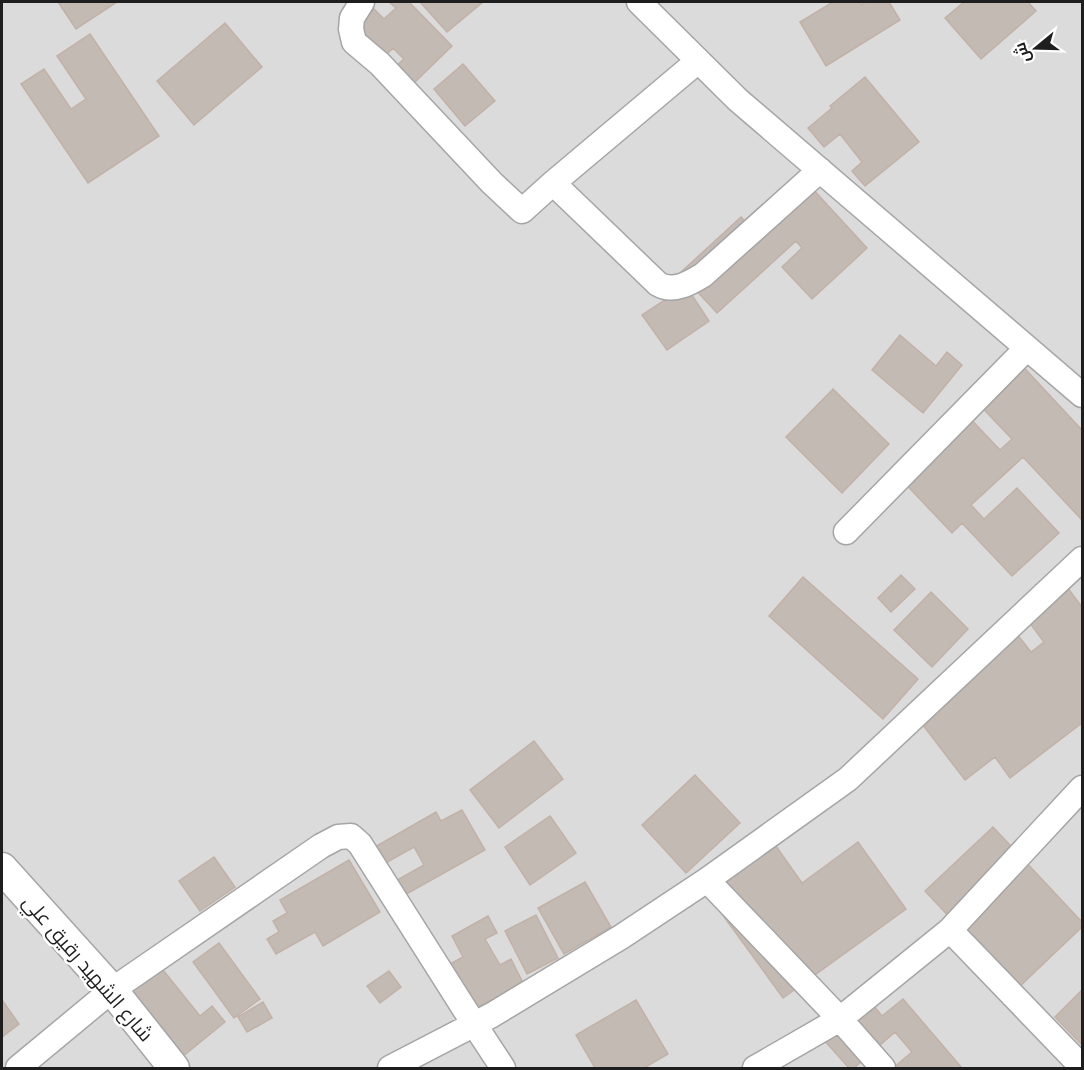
<svg xmlns="http://www.w3.org/2000/svg" width="1084" height="1070" font-family="'Fira Sans',Cairo,sans-serif">
<rect width="100%" height="100%" fill="#efebe4"/>
<!-- residential -->
<path fill="#dcdbdb" d="M2 2H1082V1068H2Z"/>
<!-- building -->
<path fill="#c4bab4" stroke="#c1b1a7" stroke-width="1.5" d="M58 2H117L76 29Z
M389 2H409L452 46 414 83 396 66 404 59 393 48 386 55 355 23 372 7 384 19 396 8Z
M420 2H483L447 32Z
M833 2H859L861 5 866 2H889L900 20 826 66 800 22Z
M964 2H1028L1036 11 981 59 945 18Z
M225 23 262 67 194 125 157 81Z
M90 34 159 136 88 183 21 84 44 69 71 109 86 99 57 56Z
M463 64 495 101 465 126 434 89Z
M865 77 919 142 865 186 852 171 862 162 840 134 824 147 808 128 832 108 830 106Z
M798 173 867 248 812 299 782 267 802 248 796 241 717 313 680 273 741 217 745 221Z
M686 286 709 321 667 350 642 315Z
M900 335 936 366 947 352 962 365 923 413 872 370Z
M1015 358 1082 430V520L1023 457 971 505 984 519 1017 488 1059 533 1012 576 962 523 952 533 898 476 965 413 1000 450 1012 439 972 397Z
M833 389 889 444 842 493 786 437Z
M901 575 915 589 891 612 878 598Z
M803 577 918 679 883 719 769 616Z
M1067 587 1082 607V723L1010 778 995 757 965 780 909 707 1012 628 1031 652 1044 642 1026 618Z
M931 592 968 629 932 667 894 630Z
M534 741 563 779 499 828 470 790Z
M695 775 740 823 686 873 642 825Z
M462 810 485 850 401 897 392 883 424 865 414 847 382 865 373 848 436 812 441 821Z
M550 816 576 853 530 885 505 847Z
M993 827 1082 922V927L1017 989 925 891Z
M766 832 802 883 858 842 906 909 783 998 698 881Z
M214 857 235 887 200 911 179 881Z
M349 860 380 912 323 946 315 932 276 954 267 939 279 932 273 921 287 913 280 900Z
M585 882 611 927 564 954 538 908Z
M536 915 558 958 527 974 505 931Z
M488 916 497 933 485 939 500 965 511 959 523 983 473 1010 448 965 463 957 452 936Z
M219 943 260 999 234 1018 193 962Z
M155 960 200 1016 212 1006 225 1022 182 1057 124 986Z
M389 971 401 987 380 1003 367 986Z
M1082 990V1045L1055 1017Z
M903 999 962 1068H893L912 1052 895 1032 854 1068H849L824 1040 870 1001 882 1016Z
M2 1000 19 1024 2 1037Z
M636 1000 668 1054 644 1068H595L576 1035Z
M263 1002 272 1018 247 1032 238 1017Z"/>
<g fill="none" stroke-linecap="round" stroke-linejoin="round">
<defs>
<path id="minor" d="M362 2 352 18 351 29 354 42 380 64 492 183 522 211 553 183 658 284C673 293 690 283 703 275L820 170
M639 2 738 100 1082 395
M553 183 698 61
M846 532 1027 348
M707 880 840 1019 883 1068
M950 930 1082 1067
M18 1068 112 990 321 846 338 837 351 836 360 844 474 1024 503 1068
M390 1068 492 1015 621 937 707 880 848 779 1082 559
M755 1068 840 1019 950 930 1082 788"/>
<path id="tertiary" d="M2 868 112 990 174 1068"/>
</defs>
<!-- minor casing -->
<use href="#minor" stroke="#a5a5a5" stroke-width="27"/>
<!-- tertiary casing -->
<use href="#tertiary" stroke="#a5a5a5" stroke-width="33"/>
<!-- minor -->
<use href="#minor" stroke="#fff" stroke-width="24"/>
<!-- tertiary -->
<use href="#tertiary" stroke="#fff" stroke-width="30"/>
</g>
<g text-anchor="middle" stroke-width="5" stroke-linejoin="round" paint-order="stroke">
<!-- street labels -->
<g font-size="20" fill="#1e1e1e" stroke="#fff">
<text transform="translate(88 968) rotate(49)" y="7">شارع الشهيد رقيق علي</text>
</g>
</g>
<!-- border -->
<rect width="1084" height="1070" fill="none" stroke="#1e1e1e" stroke-width="6"/>
<!-- north arrow -->
<g transform="translate(1036 48) rotate(251)" stroke="#ffffff" stroke-width="4.5" paint-order="stroke">
<path d="M0-4.5L10 22L0 15L-10 22Z" fill="#1e1e1e"/>
<text y="-9" font-size="16" font-weight="bold" text-anchor="middle" fill="#1e1e1e">ش</text>
</g>
</svg>
